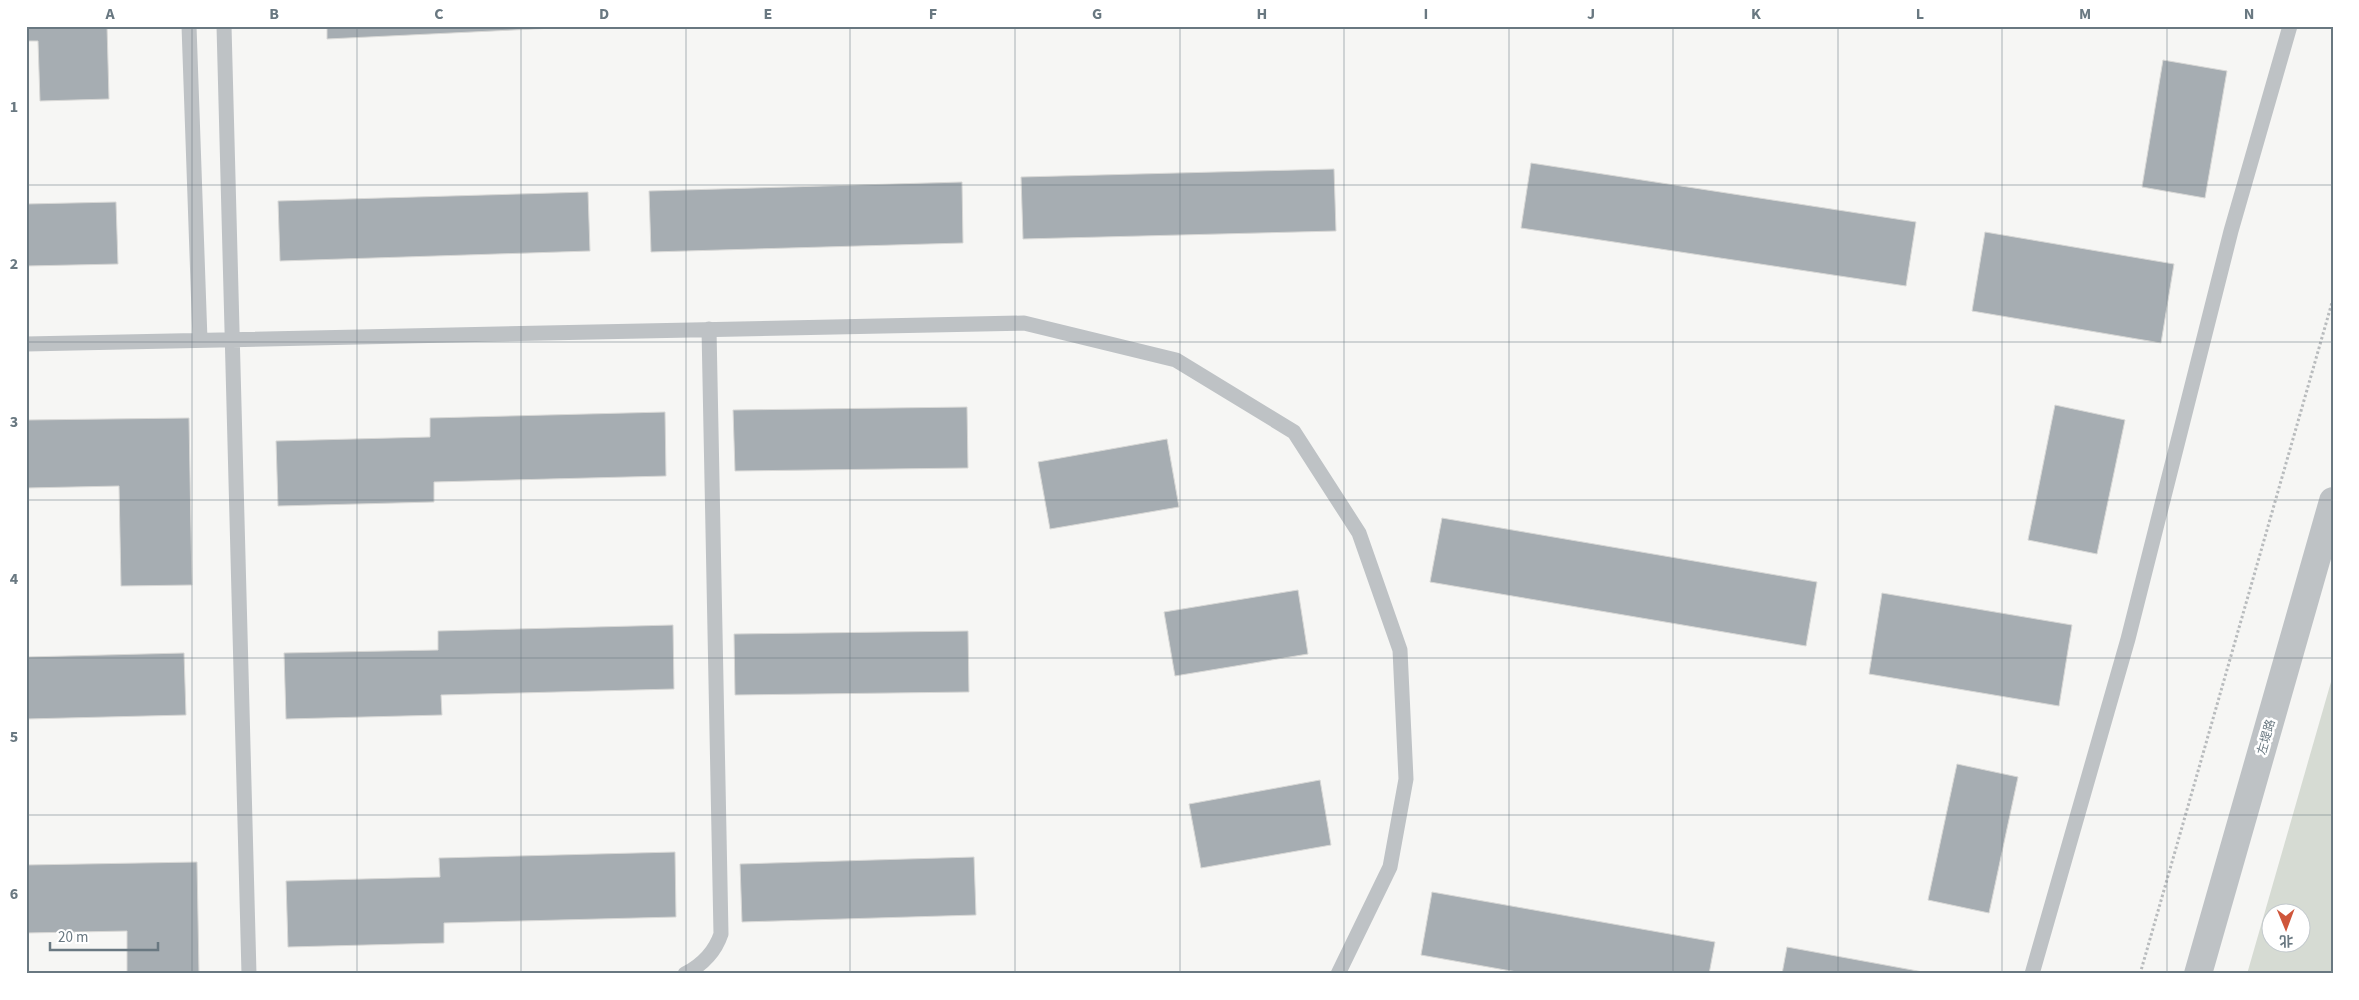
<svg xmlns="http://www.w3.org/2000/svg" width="2359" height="1000" font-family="'Source Sans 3','Noto Sans SC',sans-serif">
<rect width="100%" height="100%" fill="#f6f6f4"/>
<!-- green -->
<path fill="#d6dbd3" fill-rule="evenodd" d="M2333 675V974H2247ZM2272 912H2302V942H2272Z"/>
<!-- building -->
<path fill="#a6adb2" stroke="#d8d8d6" d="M26 26H107L109 99 40 101 38 41H26Z
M327 26H596L327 39Z
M2163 60 2227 71 2205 198 2142 187Z
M1531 163 1916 222 1906 286 1521 228Z
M1334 169 1336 231 1023 239 1021 177Z
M962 182 963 243 651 252 649 191Z
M588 192 590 251 280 261 278 201Z
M116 202 118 264 26 266V204Z
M1985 232 2174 264 2161 343 1972 311Z
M2055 405 2125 420 2097 554 2028 540Z
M967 407 968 468 735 471 733 410Z
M665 412 666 476 434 482V502L278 506 276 441 430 437V418Z
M189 418 192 585 121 586 119 486 26 488V420Z
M1167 439 1179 507 1050 529 1038 462Z
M1442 518 1817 582 1806 646 1430 582Z
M1298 590 1308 654 1175 676 1164 612Z
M1882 593 2072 625 2059 706 1869 674Z
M673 625 674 689 441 695 442 715 286 719 284 653 438 650V631Z
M968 631 969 692 735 695 734 634Z
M184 653 186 715 26 719V657Z
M1957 764 2018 777 1989 913 1928 900Z
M1320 780 1331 845 1201 868 1189 804Z
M675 852 676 917 444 923V943L288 947 286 881 440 877 439 858Z
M974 857 976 915 742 922 740 864Z
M197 862 199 974H127V931L26 933V865Z
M1432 892 1715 942 1709 974H1528L1421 955Z
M1787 947 1934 974H1782Z"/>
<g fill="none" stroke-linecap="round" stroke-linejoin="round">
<!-- path -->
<path stroke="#b8bbbd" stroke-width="3" stroke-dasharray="2.5 2.5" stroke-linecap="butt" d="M2140 974 2333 299"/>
<!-- service -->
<path stroke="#bec2c5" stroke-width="15" d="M189 26 200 340
M224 26 249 974
M26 344 1024 323 1176 360 1294 432 1359 533 1400 650 1406 779 1390 867 1338 974
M685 974C702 965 715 952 721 934L709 329
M2032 974 2128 639 2231 231 2290 26"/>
<!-- tertiary -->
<path stroke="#bec2c5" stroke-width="28" d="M2198 974 2333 501"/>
</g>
<!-- grid -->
<path fill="none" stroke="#697881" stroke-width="1" stroke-opacity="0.55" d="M192 26V974M357 26V974M521 26V974M686 26V974M850 26V974M1015 26V974M1180 26V974M1344 26V974M1509 26V974M1673 26V974M1838 26V974M2002 26V974M2167 26V974M26 185H2333M26 342H2333M26 500H2333M26 658H2333M26 815H2333"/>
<g text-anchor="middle" stroke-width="5" stroke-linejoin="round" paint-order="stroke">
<!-- street labels -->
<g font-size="12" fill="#697881" stroke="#fff">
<text transform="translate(2266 737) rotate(-74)" y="4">左堤路</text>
</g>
</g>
<!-- border -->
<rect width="2359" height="1000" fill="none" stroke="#ffffff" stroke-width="55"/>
<!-- north arrow -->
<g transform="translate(2286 928) rotate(179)"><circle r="24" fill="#ffffff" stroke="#c3c9cd"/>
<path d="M0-4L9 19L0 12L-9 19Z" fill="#cf563b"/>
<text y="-8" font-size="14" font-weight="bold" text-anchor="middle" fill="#697881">北</text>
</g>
<!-- scale -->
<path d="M50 942v8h108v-8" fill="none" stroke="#697881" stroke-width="2.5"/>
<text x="58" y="942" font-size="15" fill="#697881" stroke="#ffffff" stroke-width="4" paint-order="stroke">20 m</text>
<rect x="28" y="28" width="2304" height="944" fill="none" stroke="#697881" stroke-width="2"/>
<g font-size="16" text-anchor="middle" font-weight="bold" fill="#697881">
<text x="110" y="19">A</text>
<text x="274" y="19">B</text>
<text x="439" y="19">C</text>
<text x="604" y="19">D</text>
<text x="768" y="19">E</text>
<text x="933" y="19">F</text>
<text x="1097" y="19">G</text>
<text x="1262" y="19">H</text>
<text x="1426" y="19">I</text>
<text x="1591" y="19">J</text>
<text x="1756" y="19">K</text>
<text x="1920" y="19">L</text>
<text x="2085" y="19">M</text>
<text x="2249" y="19">N</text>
<text x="14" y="112">1</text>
<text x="14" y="269">2</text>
<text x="14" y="427">3</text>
<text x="14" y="584">4</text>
<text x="14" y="742">5</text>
<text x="14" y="899">6</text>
</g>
</svg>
